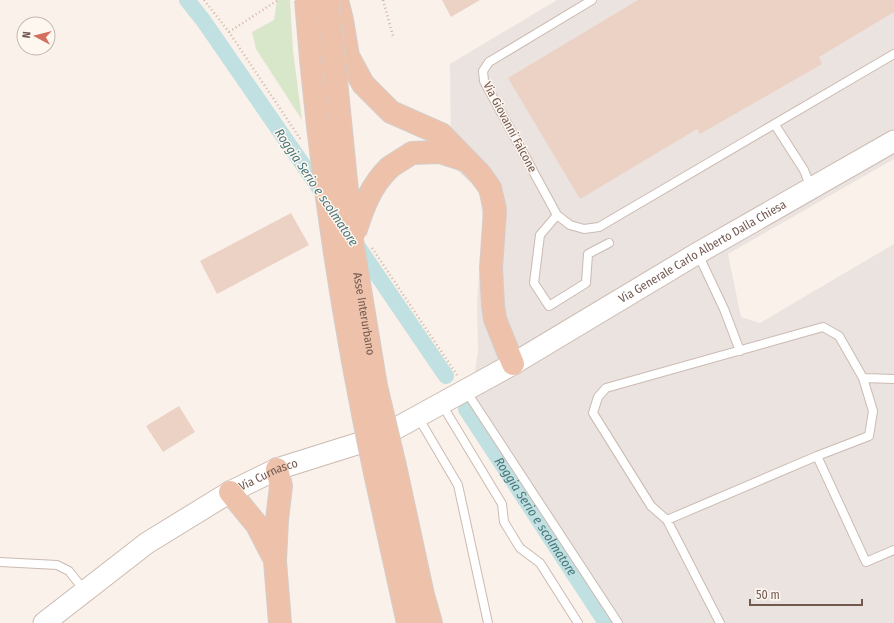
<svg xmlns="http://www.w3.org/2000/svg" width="894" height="623" font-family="'Fira Sans Condensed',sans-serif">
<rect width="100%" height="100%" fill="#faf2ea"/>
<!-- industrial -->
<path fill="#eae3df" d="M557 0H894V159L728 254 741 317 760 323 894 244V623H614L470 402 478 352 477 302 483 227 480 191 451 165 450 64Z"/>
<!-- green -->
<path fill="#d8e6ca" d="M277 0H290L293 51 302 120 256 49 252 32 274 20Z"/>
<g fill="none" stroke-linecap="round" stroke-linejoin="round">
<!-- canal -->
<g stroke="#c1e0e1" stroke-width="16">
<path d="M187 0 203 20 326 198"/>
<path d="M354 241 446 376"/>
<path id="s1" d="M466 409 606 623"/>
</g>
</g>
<!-- building -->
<path fill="#ecd1c5" d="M442 0H480L451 17Z
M638 0H894V12L819 57 822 64 700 134 697 129 580 199 508 78Z
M291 213 309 245 217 294 200 261Z
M179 406 195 432 163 452 146 426Z"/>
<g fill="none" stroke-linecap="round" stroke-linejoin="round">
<defs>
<path id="service" d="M592 0 489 62 483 71 484 81 557 215 570 225 584 229 599 227 894 54
M775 125 804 170 811 188
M557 215 540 235 534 283 549 306 586 283 588 254 609 243
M698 254 724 309 740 351
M894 379 863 378 839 336 823 327 606 388 598 397 593 413 651 506 667 520 817 456 866 562 894 550
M466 391 618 623
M441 403 502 504 504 522 520 548 540 563 578 623
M418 417 458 485 488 623
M817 456 869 436 873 411 863 378
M667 520 720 623
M0 562 57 565 69 571 84 590"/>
<g id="tertiary">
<path id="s2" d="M44 623 147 543 230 492 277 469 382 436 513 364 698 253 894 141"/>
</g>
<path id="trunk" d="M337 0 342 20 348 56 363 84 391 112 441 134 480 174 490 188 495 210 491 268 493 305 495 319 513 364
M390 167 412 153 440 152 465 160
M395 466 423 595 431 623
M277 469 281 486 277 520 275 561 280 623
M375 473 408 623
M230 492 257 525 274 558"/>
</defs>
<!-- service casing -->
<use href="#service" stroke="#cbbab1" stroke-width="10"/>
<!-- tertiary casing -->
<use href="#tertiary" stroke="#cbbab1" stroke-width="23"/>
<!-- trunk casing -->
<use href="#trunk" stroke="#d5cdca" stroke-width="24"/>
<!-- path -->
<path stroke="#d1b4a8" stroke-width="2.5" stroke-dasharray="1 3" stroke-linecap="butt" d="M204 0 229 32 301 140
M383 0 393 36
M229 32 278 0
M372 248 457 375"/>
<!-- service -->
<use href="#service" stroke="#fff" stroke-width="8"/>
<!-- tertiary -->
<use href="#tertiary" stroke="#fff" stroke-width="21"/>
<!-- trunk -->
<use href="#trunk" stroke="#eec2aa" stroke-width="22"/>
<defs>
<g id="trunk-bridge">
<path d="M306 0C318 159 342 317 375 473"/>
<path id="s3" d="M328 0 352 241 376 386 395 466"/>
<path d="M355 232C363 207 371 185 390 167"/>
</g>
</defs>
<!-- trunk-bridge casing -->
<use href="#trunk-bridge" stroke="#d5cdca" stroke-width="24" stroke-linecap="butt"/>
<!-- trunk-bridge -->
<use href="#trunk-bridge" stroke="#eec2aa" stroke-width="22"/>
</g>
<g text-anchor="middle" stroke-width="3" stroke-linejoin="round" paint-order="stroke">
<!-- street labels -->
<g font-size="12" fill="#725950" stroke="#fdf7f0">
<text transform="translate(510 127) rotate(62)" y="4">Via Giovanni Falcone</text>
<text dy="4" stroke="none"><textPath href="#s2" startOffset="760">Via Generale Carlo Alberto Dalla Chiesa</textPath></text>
<text dy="4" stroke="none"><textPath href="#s3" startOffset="316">Asse Interurbano</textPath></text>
<text dy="4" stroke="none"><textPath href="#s2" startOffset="270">Via Curnasco</textPath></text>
</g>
<!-- water labels -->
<g font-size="13" font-style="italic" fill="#49777b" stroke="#fdf7f0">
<text transform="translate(317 187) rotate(56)" y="5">Roggia Serio e scolmatore</text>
<text dy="5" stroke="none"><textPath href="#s1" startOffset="128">Roggia Serio e scolmatore</textPath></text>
</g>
</g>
<!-- north arrow -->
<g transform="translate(36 36) rotate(277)"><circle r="19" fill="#fdf7f0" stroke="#c5b8b0"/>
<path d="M0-3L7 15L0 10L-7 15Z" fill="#d46f5f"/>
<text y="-6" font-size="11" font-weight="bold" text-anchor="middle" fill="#725950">N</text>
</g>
<!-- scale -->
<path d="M750 599v6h112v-6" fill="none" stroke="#725950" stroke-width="2"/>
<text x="756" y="599" font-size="12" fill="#725950" stroke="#fdf7f0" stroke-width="3" paint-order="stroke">50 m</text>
</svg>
